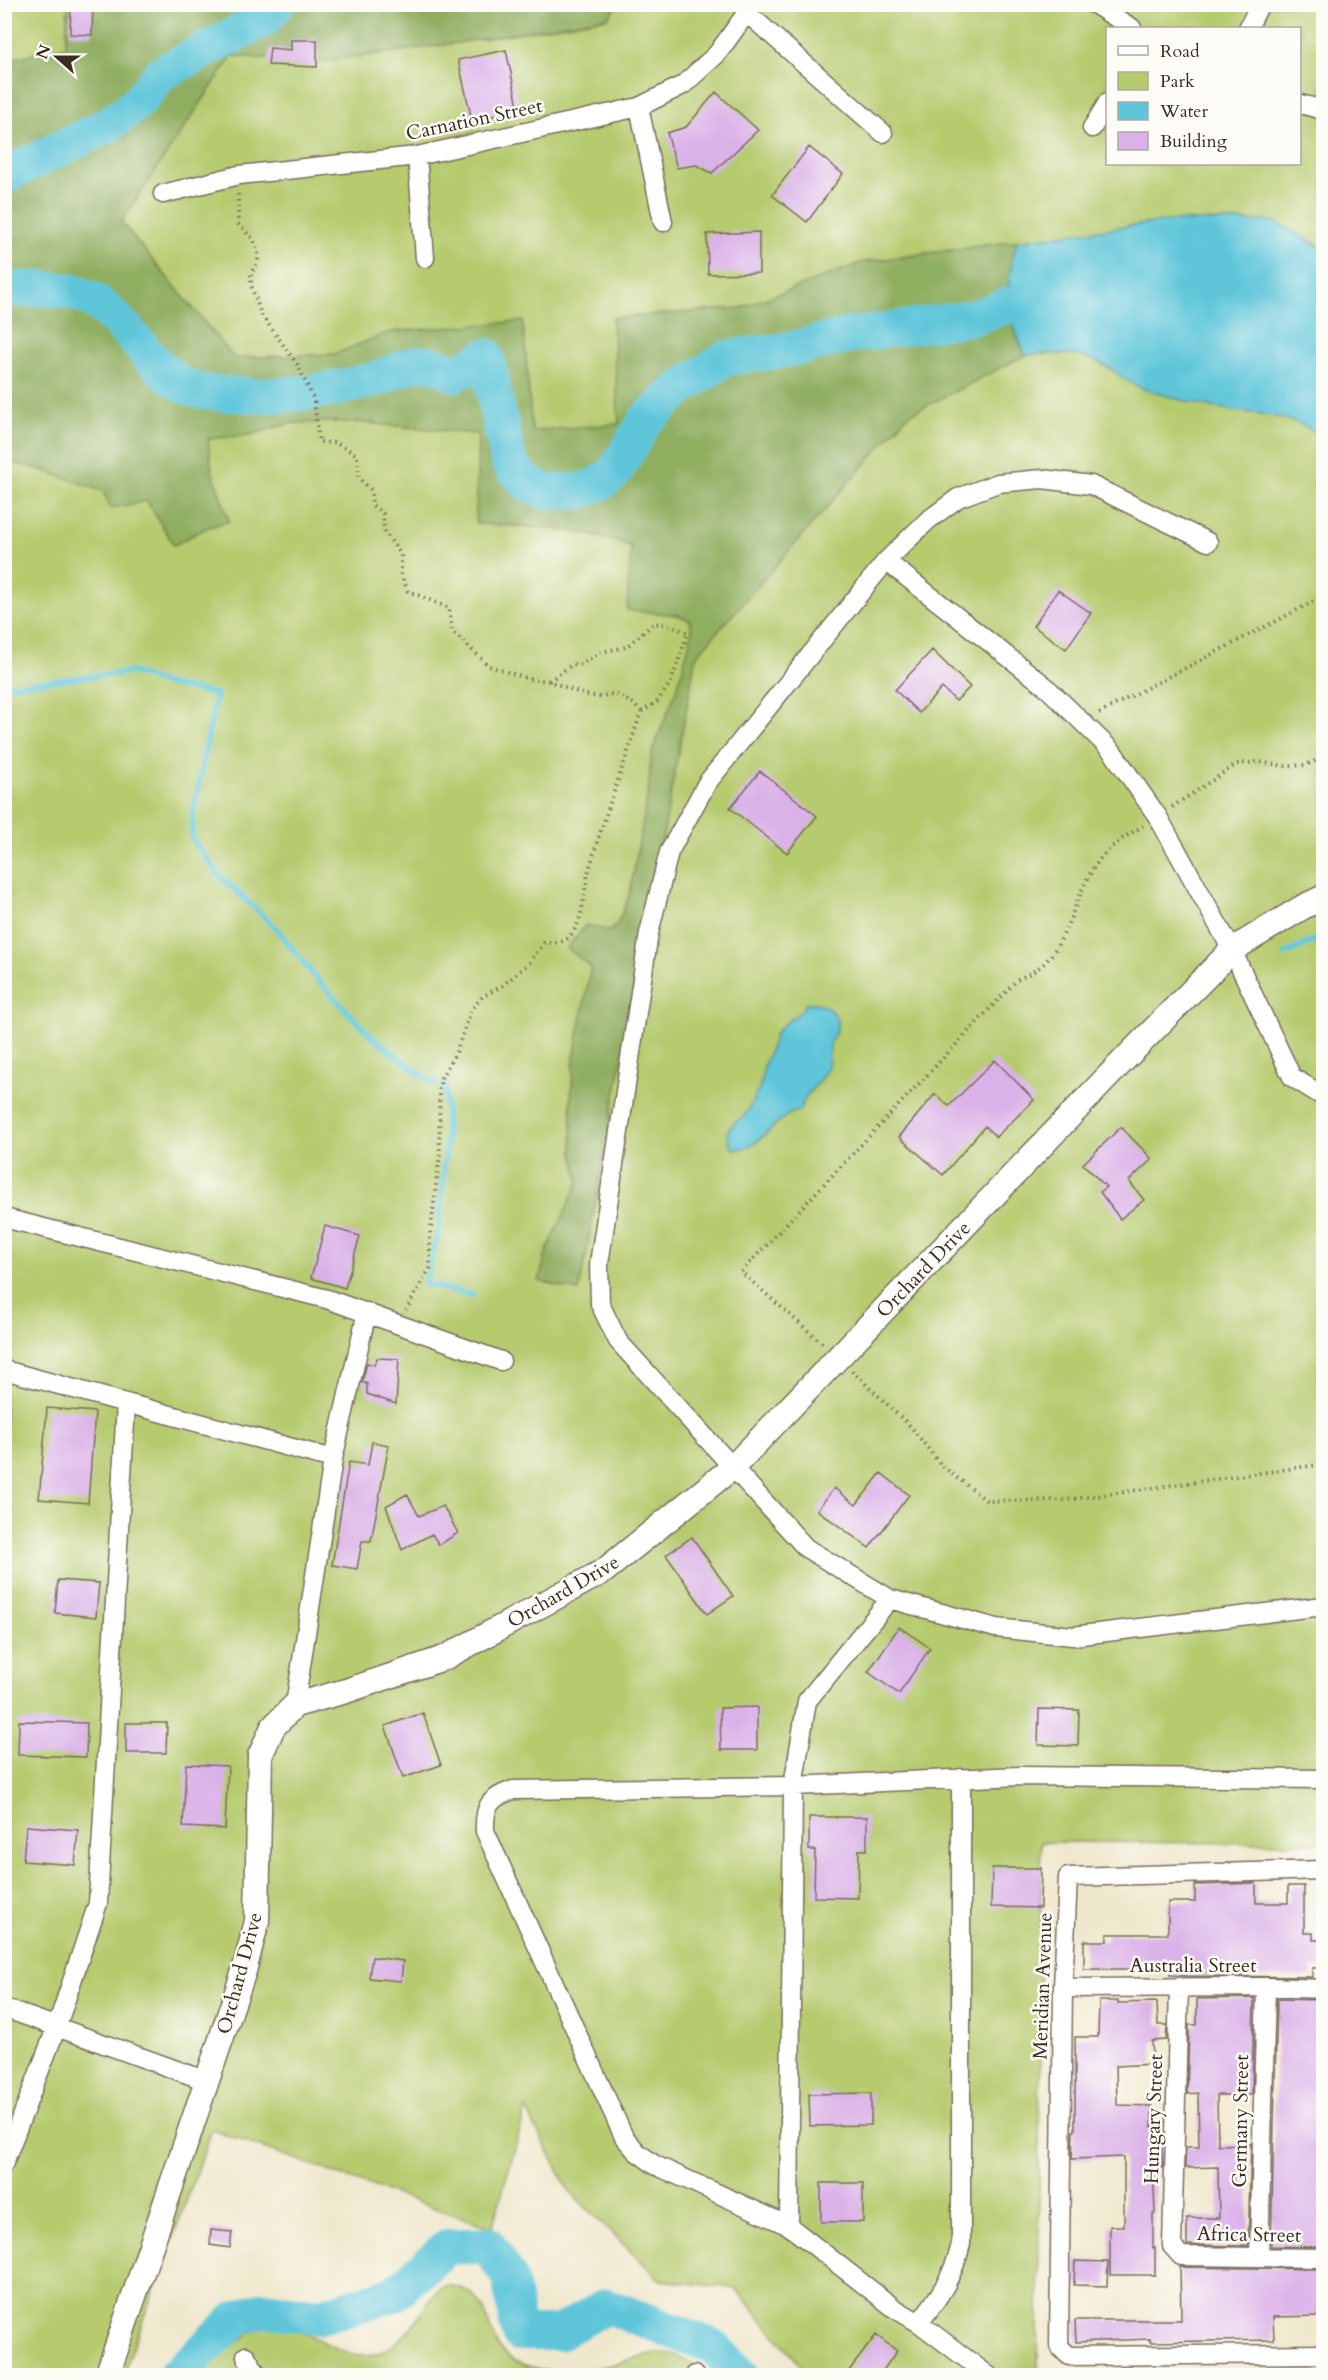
<svg xmlns="http://www.w3.org/2000/svg" width="1328" height="2380" font-family="Cardo,serif">
<rect width="100%" height="100%" fill="#fdfcf7"/>
<filter id="ink" filterUnits="userSpaceOnUse"><feTurbulence type="fractalNoise" baseFrequency=".0167" numOctaves="2"/><feDisplacementMap in="SourceGraphic" scale="12" xChannelSelector="R" yChannelSelector="G"/><feConvolveMatrix kernelMatrix="1 2 1 2 8 2 1 2 1" color-interpolation-filters="sRGB"/></filter>
<filter id="wash" filterUnits="userSpaceOnUse"><feTurbulence type="fractalNoise" baseFrequency=".008" numOctaves="4" result="noise"/><feDisplacementMap in="SourceGraphic" scale="24" xChannelSelector="R" yChannelSelector="G"/><feGaussianBlur stdDeviation="1.35" result="paint"/><feColorMatrix in="noise" values="0 0 0 0 0 0 0 0 0 0 0 0 0 0 0 0 0 1.4 0 .05"/><feComposite in="paint" operator="in"/></filter>
<g filter="url(#wash)">
<rect width="100%" height="100%" fill="#f0e8ce"/>
<!-- green -->
<path fill="#b6ca6e" stroke="#787a46" stroke-width="1.5" fill-rule="evenodd" d="M618 4 1323 5V1843L1041 1842 1038 2375H809L735 2288 660 2280 569 2191 526 2109 492 2228 212 2130 123 2375 5 2376V461L43 470 103 491 111 508 147 501 174 545 206 528 229 521 212 471 207 439 249 435 291 423 330 422H357L479 434 476 524C533 526 576 528 631 546L627 610 678 615 690 620 693 633 678 686 652 752 648 794 629 897 618 923 610 931 591 967 574 1058 571 1100 573 1153 579 1181 547 1251 539 1281 579 1291 696 656 908 415 1026 355 1037 354 1029 239 864 262 741 308 613 318 620 424 532 431 390 332 335 354 234 358 121 222 232 56 318 62 457 43 608 18ZM1108 28H1300V164H1108Z
M5 5H68L66 46 5 61Z
M445 2285C501 2289 477 2343 515 2361 546 2376 586 2372 619 2363 634 2359 651 2351 668 2353 683 2355 696 2367 708 2375L197 2376C215 2359 244 2332 268 2326 303 2316 347 2375 389 2348 411 2334 423 2309 438 2289Z
M1323 2372V2376L1143 2375Z"/>
<!-- forest -->
<path fill="#90ae61" stroke="#666c40" stroke-width="1.5" d="M68 5H618L608 17 457 43 318 62 232 56 121 222 234 358 335 354 390 332 523 321 532 431 619 424 612 318 741 308 864 262 1017 241C1005 287 1003 311 1026 355L908 415 696 656 579 1291 539 1281 547 1251 579 1181 573 1153 571 1100 574 1058 591 967 567 948 586 925 610 931 618 923 629 897 648 794 652 752 678 686 692 633 690 620 678 615 627 610 631 546C577 528 532 526 476 524L478 434 357 422H330L291 423 249 435 208 439 212 471 229 521 206 528 174 545 147 501 111 508 103 491 43 470 5 461V61L66 46Z"/>
<!-- water -->
<path fill="#5ec6da" stroke="#4c787c" stroke-width="1.5" d="M1167 221H1274L1323 248V436C1314 432 1305 425 1295 422 1279 416 1262 414 1245 412 1215 409 1171 398 1142 388 1129 384 1121 376 1111 369 1081 350 1058 353 1026 355 1003 311 1005 287 1017 241Z
M806 1003C820 1001 840 1011 837 1028 836 1034 831 1039 830 1045 828 1053 831 1061 827 1068 820 1084 804 1093 800 1110 796 1112 790 1113 786 1116 769 1128 757 1150 734 1149L729 1142 727 1131 734 1123 745 1116 760 1087 764 1066 776 1033 782 1026 801 1011Z"/>
<g fill="none" stroke-linecap="round" stroke-linejoin="round">
<!-- stream -->
<path stroke="#5ec6da" stroke-width="6" d="M4 686 132 672 165 684 216 694 193 813 192 839 222 878 274 926 321 984 372 1037 428 1080 436 1083
M1285 954 1324 936
M443 1085 446 1086V1144L438 1233 425 1284 473 1295"/>
<!-- river -->
<path stroke="#5ec6da" stroke-width="36" d="M4 176 110 124 138 102 160 74 264 19 277 4
M4 289C29 290 59 286 82 295 130 315 155 386 205 392 261 399 318 395 373 380 388 376 404 365 420 363 433 362 444 368 455 374L486 356 509 463 527 483 547 492 580 491 601 483 614 473 646 420 681 388 726 358 792 349 847 336 976 317 1008 305 1058 300
M175 2376 236 2319 264 2309 317 2317 394 2294 447 2247 488 2245 509 2277 519 2333H558L607 2306 712 2346 742 2376"/>
</g>
<g id="blocks">
<!-- building -->
<path fill="#dab1e8" d="M71 4H93L92 35 70 34Z
M291 40H317V67L268 65 270 48 291 50Z
M506 50 519 110 472 120 458 60Z
M716 92 758 130 712 173 696 165 677 168 667 133 686 127Z
M809 147 843 174 807 222 772 195Z
M759 232V273L708 274 707 234Z
M1058 590 1091 613 1066 649 1033 626Z
M932 650 970 687 956 701 942 688 919 713 895 690Z
M760 771 817 816 787 853 730 808Z
M995 1060 1034 1100 996 1137 985 1126 943 1175 899 1137 935 1094 949 1106Z
M1121 1127 1152 1159 1129 1181 1144 1200 1120 1219 1100 1192 1106 1187 1083 1164Z
M325 1226 360 1236 345 1288 311 1278Z
M377 1358 399 1359 396 1404 367 1394V1384L362 1382 367 1363 374 1365Z
M47 1408 95 1412 88 1503 39 1499Z
M372 1442 389 1445 371 1541H362L357 1569 332 1565 349 1462 368 1465Z
M881 1473 909 1495 869 1548 817 1510 834 1488 856 1505Z
M407 1494 419 1516 443 1506 458 1533 439 1545 432 1534 402 1550 386 1506Z
M692 1537 733 1596 707 1614 666 1555Z
M58 1580 99 1583 96 1617 55 1613Z
M899 1627 930 1648 899 1694 868 1672Z
M757 1707V1750H721L720 1708Z
M1039 1709 1079 1710 1078 1746 1038 1745Z
M423 1713 441 1765 403 1778 385 1726Z
M19 1721 87 1723 86 1757 18 1755Z
M126 1723H167L166 1753H126Z
M186 1764 228 1766 225 1829 183 1827Z
M809 1817H867V1850H859L858 1898 814 1897 815 1850H809Z
M26 1826 78 1830 75 1865 23 1861Z
M992 1868H1041L1040 1908 991 1907Z
M1256 1883V1903H1288V1886H1304V1933H1313V1940H1323V1968H1312V1977L1186 1976 1170 1975V1969H1084V1941H1107V1934H1168V1902H1195V1885Z
M372 1957 403 1961 401 1981 369 1978Z
M1254 1998 1252 2095H1217L1218 2145 1251 2144 1248 2246 1187 2245V2218H1219L1218 2167 1185 2168 1186 2147H1199L1198 2093 1187 2094 1189 2025H1197V1999Z
M1277 1999 1323 2000V2247L1271 2246Z
M1099 2001H1118V2003L1157 2002 1158 2025H1167L1166 2040 1152 2041 1153 2064 1116 2066 1117 2105 1152 2106V2127H1161L1163 2168H1153L1155 2213H1153V2248H1155V2275H1110V2226H1124V2157L1072 2159 1073 2131H1075V2037H1098Z
M871 2093V2125L810 2126 809 2094Z
M821 2183H863V2222H821Z
M211 2230 232 2232 230 2248 210 2245Z
M1075 2261 1108 2262 1107 2286 1074 2285Z
M1180 2267 1323 2269V2316L1273 2317 1274 2340 1150 2342V2339L1076 2342 1075 2320H1181Z
M876 2335 897 2351 879 2376H845Z"/>
</g>
</g>
<g filter="url(#ink)">
<use href="#blocks" fill-opacity="0" stroke="#7a6c5c" stroke-width="1.5"/>
<g fill="none" stroke-linecap="round" stroke-linejoin="round">
<defs>
<path id="minor" d="M1094 4 1132 28
M747 13 883 133
M1248 28 1260 4
M1300 104 1324 110
M639 107 663 222
M1092 128 1108 102
M417 156 425 258
M163 194 239 175 417 156 639 107 683 85 717 54 753 4
M1208 542 1091 485 1042 479 998 483 958 498 927 521 886 561 707 783 669 852 649 933 599 1264 600 1304 618 1341 806 1548 890 1599 996 1628 1073 1636 1324 1606
M886 561 1044 685 1112 751 1158 817 1232 950 1292 1077 1324 1097
M4 1218 327 1299 501 1361
M4 1370 333 1459
M295 1705 333 1459 367 1312
M1324 1870 1068 1877 1063 1988 1059 2346 1069 2356 1324 2354
M1179 1987 1172 2246 1181 2256 1324 2258
M1063 1988 1266 1987 1324 1989
M4 2008 207 2081
M4 2163 57 2026 98 1903 126 1404
M789 2226 793 1786 807 1701 890 1599
M1259 2257 1266 1987
M919 2323C940 2296 953 2277 961 2244V1778
M246 2356 258 2376
M694 2376V2375
M989 2376 919 2323 894 2308 789 2226 655 2165 637 2152 624 2137 485 1831C484 1806 489 1798 513 1790L793 1786 1020 1776 1324 1779"/>
<path id="tertiary" d="M107 2376 244 1971 257 1921 260 1756 273 1727 295 1705 346 1691 444 1658 604 1571 733 1467 1120 1064 1232 950 1303 907 1324 897"/>
</defs>
<!-- minor casing -->
<use href="#minor" stroke="#7a6c5c" stroke-width="21"/>
<!-- tertiary casing -->
<use href="#tertiary" stroke="#7a6c5c" stroke-width="27"/>
<!-- path -->
<path stroke="#7a6c5c" stroke-width="4" stroke-dasharray="1.5 4.5" stroke-linecap="butt" d="M238 194V224L253 239 258 251V262L251 273V285L261 314 297 364 314 400 319 442 336 443 357 455 359 478 371 490 372 505 383 514 384 531 401 555V575L408 591 449 608 452 631 489 666 529 679 549 681 586 695 600 697 609 694 618 695 634 704 641 712C624 765 604 817 589 870 583 891 585 919 570 936 564 944 553 942 544 943L530 962 502 986 482 997 472 1009 456 1052 441 1078 439 1092 440 1153 430 1236V1268L406 1310
M549 681 573 664 579 665 601 652 626 647 654 623 674 627 688 633 671 682 657 702 641 712
M1099 713 1324 596
M1172 807 1237 764 1259 762 1285 766 1306 765 1324 757
M822 1343 741 1272 1016 981C1024 976 1033 972 1040 967 1069 943 1074 894 1097 863 1109 846 1126 836 1143 826
M852 1371 911 1427 941 1465 987 1501 1066 1500 1324 1464"/>
<!-- minor -->
<use href="#minor" stroke="#fff" stroke-width="18"/>
<!-- tertiary -->
<use href="#tertiary" stroke="#fff" stroke-width="24"/>
</g>
</g>
<g text-anchor="middle" stroke-width="5" stroke-linejoin="round" paint-order="stroke">
<!-- street labels -->
<g font-size="20" fill="#3b2a1e" stroke="#fdfcf7">
<text transform="translate(474 119) rotate(-12)" y="7">Carnation Street</text>
<text transform="translate(923 1269) rotate(-46)" y="7">Orchard Drive</text>
<text transform="translate(563 1591) rotate(-30)" y="7">Orchard Drive</text>
<text x="1193" y="1972">Australia Street</text>
<text transform="translate(239 1973) rotate(-75)" y="7">Orchard Drive</text>
<text transform="translate(1042 1986) rotate(-88)" y="7">Meridian Avenue</text>
<text transform="translate(1153 2119) rotate(-88)" y="7">Hungary Street</text>
<text transform="translate(1240 2121) rotate(-89)" y="7">Germany Street</text>
<text transform="translate(1249 2234) rotate(1)" y="7">Africa Street</text>
</g>
</g>
<!-- margin -->
<rect width="1328" height="2380" fill="none" stroke="#fdfcf7" stroke-width="24"/>
<!-- legend -->
<rect x="1106" y="27" width="195" height="138" fill="#fdfcf7" stroke="#afa8a0" stroke-width="1.5"/>
<rect x="1118" y="46" width="30" height="9" fill="#ffffff" stroke="#afa8a0" stroke-width="1.5"/>
<text x="1160" y="57" font-size="18" fill="#3b2a1e">Road</text>
<rect x="1118" y="72" width="30" height="18" fill="#b6ca6e" stroke="#afa8a0" stroke-width="1.5"/>
<text x="1160" y="87" font-size="18" fill="#3b2a1e">Park</text>
<rect x="1118" y="102" width="30" height="18" fill="#5ec6da" stroke="#afa8a0" stroke-width="1.5"/>
<text x="1160" y="117" font-size="18" fill="#3b2a1e">Water</text>
<rect x="1118" y="132" width="30" height="18" fill="#dab1e8" stroke="#afa8a0" stroke-width="1.5"/>
<text x="1160" y="147" font-size="18" fill="#3b2a1e">Building</text>
<!-- north arrow -->
<g transform="translate(57 57) rotate(291)" stroke="#fdfcf7" stroke-width="4.5" paint-order="stroke">
<path d="M0-4.5L10 22L0 15L-10 22Z" fill="#3b2a1e"/>
<text y="-9" font-size="16" font-weight="bold" text-anchor="middle" fill="#3b2a1e">N</text>
</g>
</svg>
